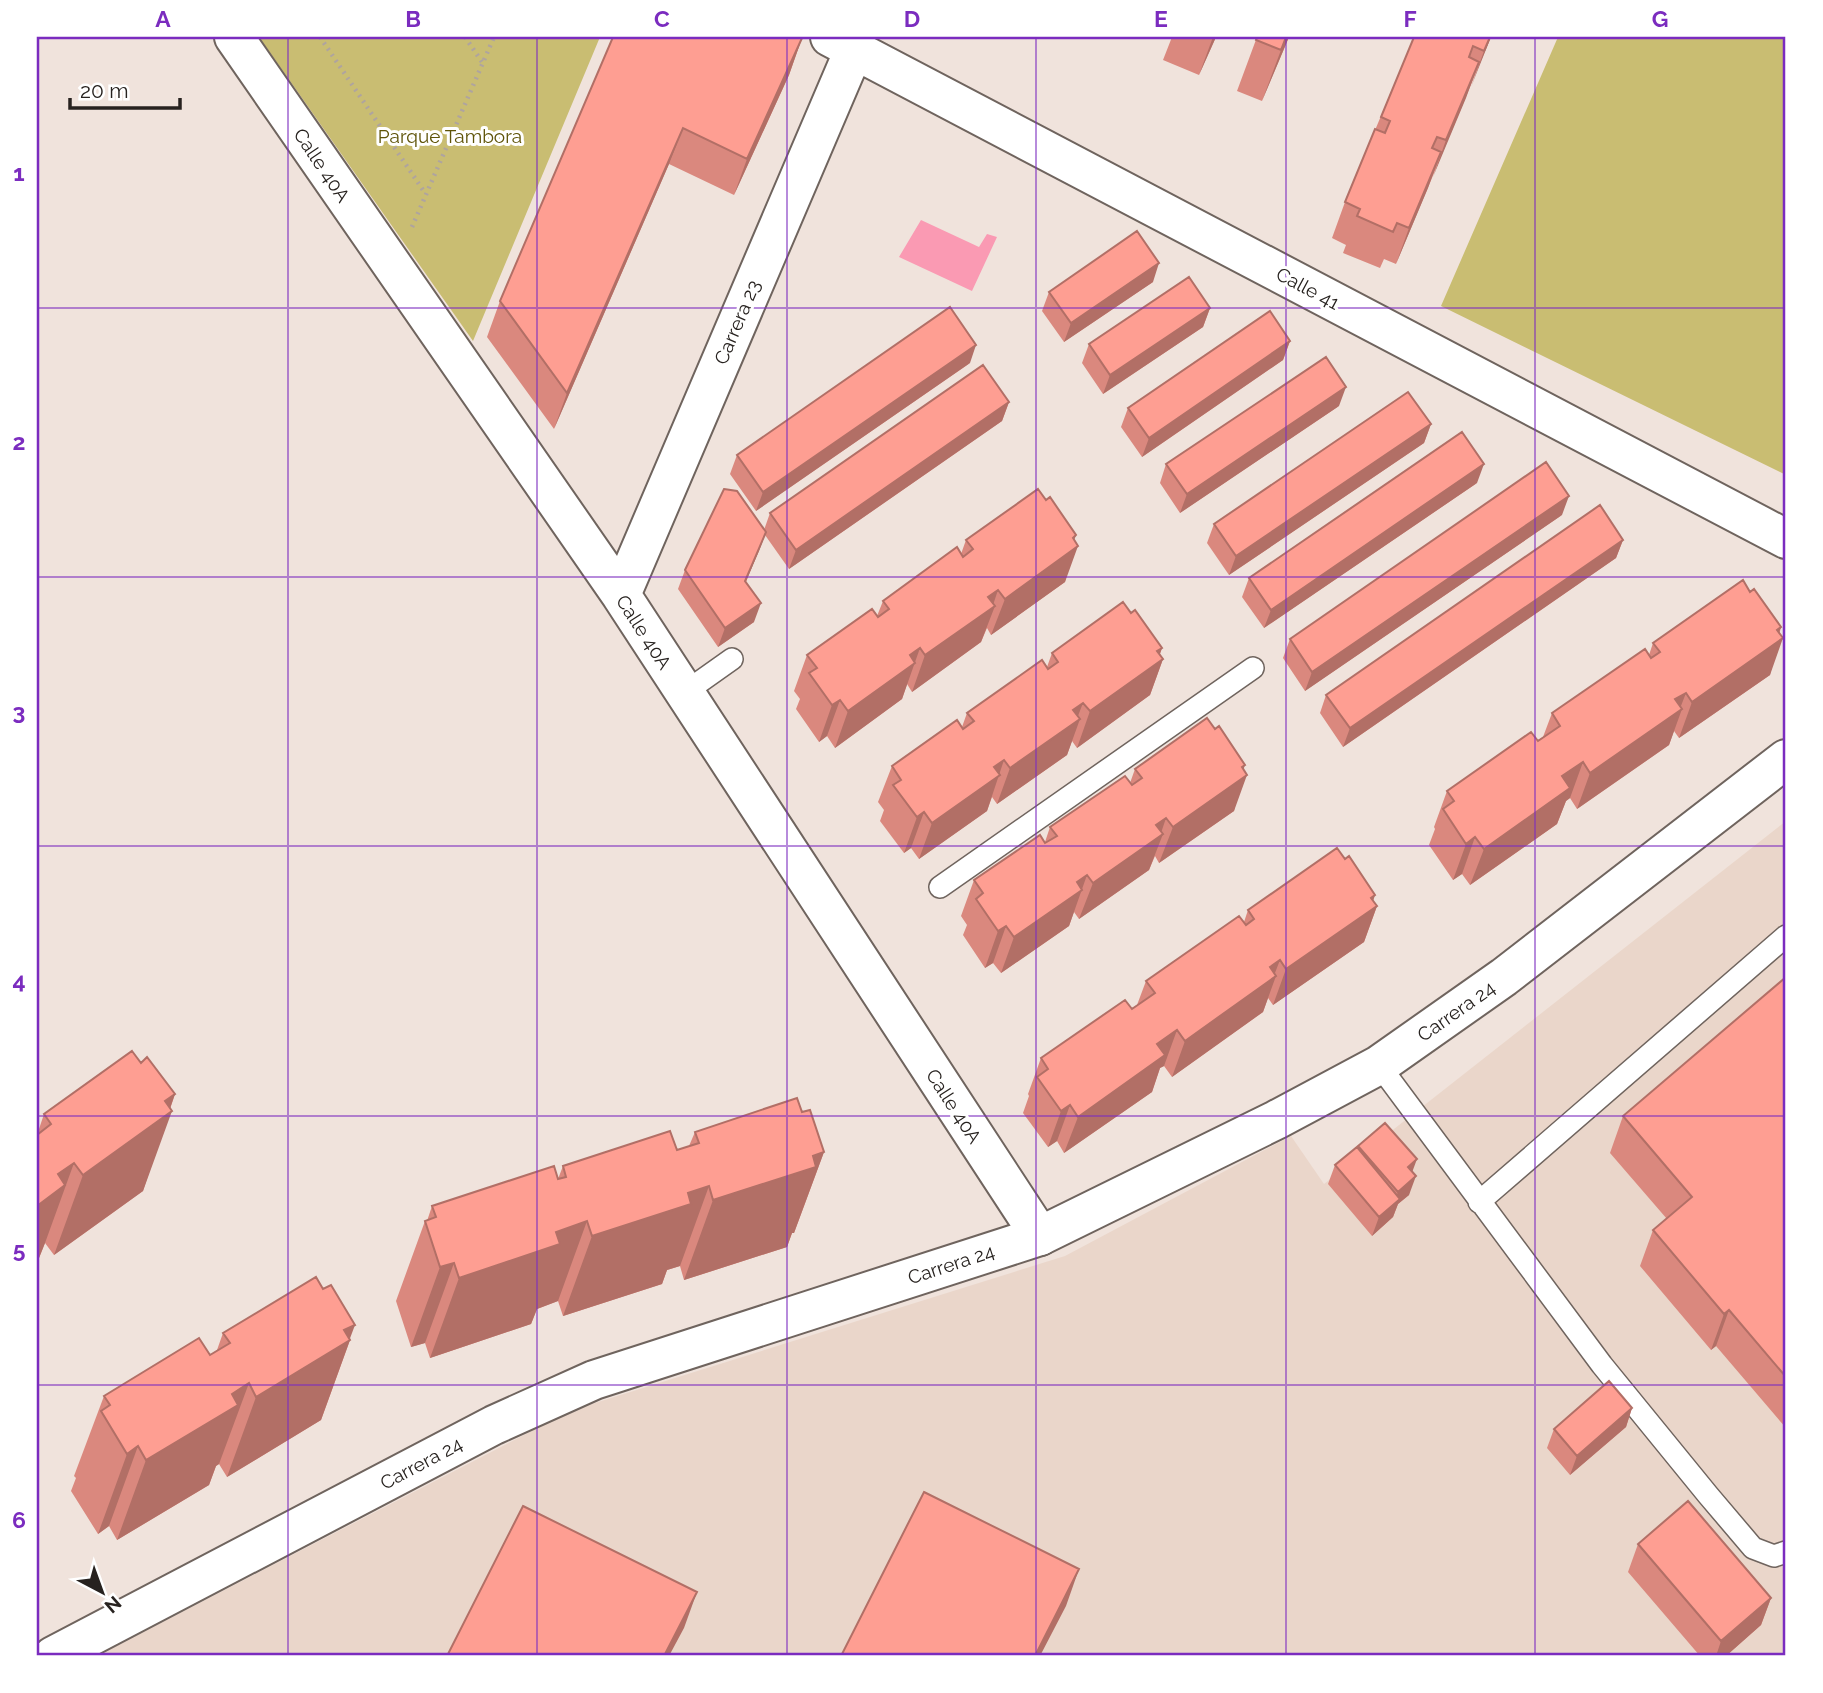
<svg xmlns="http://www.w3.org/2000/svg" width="1823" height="1693" font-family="Raleway,sans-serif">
<rect width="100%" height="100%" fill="#f0e3dc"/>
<!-- built -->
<path fill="#ead6ca" d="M1786 821V1656H97L551 1421 595 1403 1065 1256 1291 1136 1324 1184Z"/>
<!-- green -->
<path fill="#c9bd72" d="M259 37H600L473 341Z
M1558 37H1786V475L1441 306Z"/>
<!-- water -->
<path fill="#fa9ab3" d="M921 220 979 247 987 234 997 237 972 291 899 257Z"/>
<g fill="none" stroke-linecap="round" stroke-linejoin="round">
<defs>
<path id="lane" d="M684 693 732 659
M940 887 1253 668
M1379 1065 1602 1365 1708 1495 1753 1548 1774 1556 1786 1552
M1479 1202 1786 936"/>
<path id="street" d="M234 37 621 595 1040 1236
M830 37 1786 539
M621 595 854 50"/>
<path id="secondary" d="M53 1656 494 1425 594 1380 1040 1236 1276 1120 1379 1065 1504 977 1786 759"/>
</defs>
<!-- lane casing -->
<use href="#lane" stroke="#6f645e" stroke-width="24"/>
<!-- street casing -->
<use href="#street" stroke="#6f645e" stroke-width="42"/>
<!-- secondary casing -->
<use href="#secondary" stroke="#6f645e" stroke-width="42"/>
<!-- path -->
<path stroke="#afa49f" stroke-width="4.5" stroke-dasharray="2 5" stroke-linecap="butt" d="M320 37 425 193
M465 37 482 62
M412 227 494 37"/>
<!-- lane -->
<use href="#lane" stroke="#fff" stroke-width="21"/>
<!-- street -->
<use href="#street" stroke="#fff" stroke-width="38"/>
<!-- secondary -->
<use href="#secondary" stroke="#fff" stroke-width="38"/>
</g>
<!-- wall -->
<path fill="#da887e" d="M613 37 802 38 789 75 734 195 669 164 554 429 487 337 500 301Z
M1172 37H1216L1199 75 1163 60Z
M1257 37H1289L1262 101 1237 91Z
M1414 37H1491L1396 264 1384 259 1380 268 1343 253 1346 245 1332 238 1345 202Z
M1153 282 1064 342 1042 311 1049 292Z
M1210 308 1203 327 1103 394 1082 363 1089 344Z
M1290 341 1283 360 1142 457 1121 427 1128 408Z
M970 363 756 511 730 474 737 455Z
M1009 402 1002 421 789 569 765 535 746 582 754 622 718 647 678 589 685 570 764 530 770 513Z
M1339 406 1180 513 1160 483 1166 464Z
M1431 424 1424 443 1229 575 1207 543 1214 524Z
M1477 483 1264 628 1242 597 1249 578Z
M1562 515 1305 691 1283 658 1290 639Z
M966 540H1074L1065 582 991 635 987 628 981 642 912 692 907 684 902 699 835 748 827 736 819 742 796 709 800 699 794 691 807 655 877 616 883 601 961 554Z
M1623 540 1616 558 1343 747 1320 713 1326 695Z
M1750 592 1781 627 1770 675 1679 738 1674 731 1669 745 1577 809 1570 798 1566 801 1557 824 1470 885 1462 874 1453 880 1429 845 1435 829 1434 827 1447 791 1543 737 1552 713 1649 655 1653 643Z
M1131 613 1162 648 1160 654 1163 659 1150 695 1077 748 1072 741 1067 755 997 804 992 797 987 811 919 859 911 848 904 853 880 821 884 810 878 802 892 766 962 727 967 713 1047 667 1052 653Z
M1135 769 1243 770 1234 811 1159 863 1155 856 1149 870 1079 919 1074 912 1069 926 1001 973 993 963 985 968 963 935 967 925 961 916 974 880 1045 842 1050 827 1130 783Z
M1373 901 1377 906 1364 942 1273 1005 1268 998 1263 1012 1172 1077 1164 1066 1160 1068 1152 1092 1064 1153 1057 1141 1048 1147 1023 1113 1029 1096 1028 1094 1041 1058 1137 1005 1146 981 1244 922 1248 910Z
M1786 977V1428L1716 1346 1711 1350 1640 1266 1653 1230 1667 1219 1610 1153 1623 1116Z
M141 1063 175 1094 143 1191 54 1255 45 1243 37 1263V1135L44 1114Z
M802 1112 824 1152 794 1233H792L787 1247 684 1280 680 1266 667 1270 662 1284 563 1316 558 1301 537 1309 531 1324 430 1358 425 1343 411 1347 396 1301 425 1221H427L432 1206 558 1179 563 1166 677 1150 689 1146 695 1132Z
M1358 1146 1412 1172 1409 1195 1398 1204 1393 1217 1372 1236 1328 1184 1335 1165 1357 1148Z
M223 1333 350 1339V1340L321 1420 227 1477 219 1464 216 1466 209 1485 117 1540 109 1526 98 1534 71 1491 76 1478 74 1476 104 1396 210 1355 217 1350Z
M1632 1408 1626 1427 1570 1475 1547 1448 1554 1429Z
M1638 1544 1771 1598 1761 1625 1726 1656H1700L1628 1572Z"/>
<!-- shaded-wall -->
<path fill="#b26f66" d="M1213 37H1216L1199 75Z
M1286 37H1289L1262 101 1281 50Z
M1490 37H1491L1471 87 1484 51Z
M802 38 789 75 734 195 747 159Z
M1479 62 1466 98 1433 177 1446 140Z
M683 128 669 164 554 429 567 393Z
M1441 152 1428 188 1396 264 1409 228Z
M1159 263 1153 282 1064 342 1071 323Z
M1210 308 1203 327 1103 394 1110 375Z
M1290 341 1283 360 1142 457 1149 438Z
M976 345 970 363 756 511 763 492Z
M1346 387 1339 406 1180 513 1187 494Z
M1009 402 1002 421 789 569 796 550Z
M1431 424 1424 443 1229 575 1236 556Z
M1484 464 1477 483 1264 628 1271 610Z
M1569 496 1562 515 1305 691 1312 672Z
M766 532 759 551 738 599 745 581Z
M1076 535 1070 552 1078 546 1065 582 991 635 1005 599Z
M1623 540 1616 558 1343 747 1350 728Z
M998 590 992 608 995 606 981 642 912 692 925 655 988 597Z
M761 603 754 622 718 647 725 628Z
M1781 627 1775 643 1783 638 1770 675 1679 738 1692 702Z
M920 648 902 699 835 748 848 711 910 655Z
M1162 648 1156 664 1163 659 1150 695 1077 748 1090 711Z
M1686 693 1679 711 1682 709 1669 745 1577 809 1590 773 1675 699Z
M840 700 827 736 819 742 832 705Z
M1083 703 1076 721 1080 719 1067 755 997 804 1010 768 1073 710Z
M1004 760 987 811 919 859 932 823 994 767Z
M1583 762 1570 798 1566 801 1557 824 1470 885 1484 849 1562 776Z
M1245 765 1239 781 1247 775 1234 811 1159 863 1173 827Z
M924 812 911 848 904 853 917 817Z
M1166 818 1160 836 1163 834 1149 870 1079 919 1093 883 1156 825Z
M1475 837 1462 874 1453 880 1466 844Z
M1087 875 1069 926 1001 973 1014 937 1077 882Z
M1375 895 1370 911 1377 906 1364 942 1273 1005 1286 969Z
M1006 926 993 963 985 968 998 931Z
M1280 960 1273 978 1276 976 1263 1012 1172 1077 1185 1041 1270 967Z
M1177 1030 1164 1066 1160 1068 1152 1092 1064 1153 1078 1117 1157 1044Z
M175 1094 168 1114 172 1111 143 1191 54 1255 83 1175 165 1101Z
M1070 1105 1057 1141 1048 1147 1061 1111Z
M824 1152 794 1233H792L787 1247 684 1280 713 1200Z
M1417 1159 1410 1178 1408 1167Z
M74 1163 45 1243 37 1263V1206L58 1174Z
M1416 1176 1409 1195 1398 1204 1393 1217 1372 1236 1379 1217 1393 1205 1398 1192Z
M709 1186 680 1266 667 1270 662 1284 563 1316 592 1236 688 1193Z
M587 1221 558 1301 537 1309 531 1324 430 1358 459 1278 556 1232Z
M454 1263 425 1343 411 1347 440 1267Z
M1729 1310 1716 1346 1711 1350 1724 1314Z
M355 1325 349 1341 350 1340 321 1420 227 1477 256 1397 344 1330Z
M249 1383 219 1464 216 1466 209 1485 117 1540 146 1460 232 1394Z
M1632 1408 1626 1427 1570 1475 1577 1456Z
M138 1446 109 1526 98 1534 127 1454Z
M1079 1569 1066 1606 1040 1656H1035Z
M697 1592 684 1628 669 1656H664Z
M1771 1598 1761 1625 1726 1656H1716L1721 1641Z"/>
<!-- building -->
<path fill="#fe9e92" stroke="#b26f66" stroke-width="2" d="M613 37H799L802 38 747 159 683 128 567 393 500 301Z
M1257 37H1286L1281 50 1256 40Z
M1414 37H1490L1484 51 1473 46 1469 57 1479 62 1446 140 1437 137 1432 148 1441 152 1409 228 1397 223 1393 232 1357 216 1360 209 1345 202 1375 129 1385 133 1390 121 1381 117Z
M1137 231 1159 263 1071 323 1049 292Z
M1189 277 1210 308 1110 375 1089 344Z
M950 307 976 345 763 492 737 455Z
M1270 311 1290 341 1149 438 1128 408Z
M1326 357 1346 387 1187 494 1166 464Z
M983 365 1009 402 796 550 770 513Z
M1408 392 1431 424 1236 556 1214 524Z
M1462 432 1484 464 1271 610 1249 578Z
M1546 462 1569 496 1312 672 1290 639Z
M724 489 737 491 766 532 745 581 761 603 725 628 685 570Z
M1038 489 1046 500 1050 497 1076 535 1073 538 1078 546 1005 599 998 590 988 597 995 606 925 655 920 648 910 655 915 663 848 711 840 700 832 705 809 673 817 668 807 655 872 609 878 617 889 609 883 601 957 547 963 557 973 549 966 540Z
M1600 505 1623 540 1350 728 1326 695Z
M1743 580 1750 592 1754 589 1781 627 1777 630 1783 638 1692 702 1686 693 1675 699 1682 709 1590 773 1583 762 1562 776 1570 788 1484 849 1475 837 1466 844 1443 809 1454 801 1447 791 1531 732 1538 741 1560 726 1552 713 1645 649 1651 658 1660 652 1653 643Z
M1123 602 1131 613 1135 610 1162 648 1157 651 1163 659 1090 711 1083 703 1073 710 1080 719 1010 768 1004 760 994 767 1000 775 932 823 924 812 917 817 893 785 901 780 892 766 957 720 963 729 974 721 967 713 1042 660 1048 669 1058 662 1052 653Z
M1207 718 1215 729 1219 726 1245 765 1242 767 1247 775 1173 827 1166 818 1156 825 1163 834 1093 883 1087 875 1077 882 1082 890 1014 937 1006 926 998 931 976 899 983 893 974 880 1040 835 1045 843 1057 836 1050 827 1125 776 1132 785 1142 778 1135 769Z
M1337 848 1345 859 1349 856 1375 895 1371 898 1377 906 1286 969 1280 960 1270 967 1276 976 1185 1041 1177 1030 1157 1044 1165 1055 1078 1117 1070 1105 1061 1111 1037 1077 1048 1069 1041 1058 1125 1000 1132 1009 1155 993 1146 981 1239 916 1246 925 1254 919 1248 910Z
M1786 977V1377L1729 1310 1724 1314 1653 1230 1692 1197 1623 1116Z
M132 1051 141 1063 147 1057 175 1094 165 1101 172 1111 83 1175 74 1163 58 1174 65 1185 37 1206V1135L51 1124 44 1114Z
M797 1098 802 1112 810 1110 824 1152 813 1156 816 1167 713 1200 709 1186 688 1193 691 1204 592 1236 587 1221 556 1232 560 1244 459 1278 454 1263 440 1267 425 1221 436 1217 432 1206 554 1166 558 1179 566 1177 563 1166 670 1131 677 1150 699 1143 695 1132Z
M1385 1123 1417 1159 1408 1167 1416 1176 1398 1192 1358 1146Z
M1357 1147 1400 1199 1379 1217 1335 1165Z
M316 1277 323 1289 331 1285 355 1325 344 1330 350 1340 256 1397 249 1383 232 1394 238 1405 146 1460 138 1446 127 1454 101 1411 110 1405 104 1396 199 1338 210 1355 230 1343 223 1333Z
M1609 1381 1632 1408 1577 1456 1554 1429Z
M924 1492 1079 1569 1035 1656H841Z
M1688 1501 1771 1598 1721 1641 1638 1544Z
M523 1506 697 1592 664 1656H447Z"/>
<!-- grid -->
<path fill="none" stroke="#7b2cbf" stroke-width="2" stroke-opacity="0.55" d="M288 37V1656M537 37V1656M787 37V1656M1036 37V1656M1286 37V1656M1535 37V1656M37 308H1786M37 577H1786M37 846H1786M37 1116H1786M37 1385H1786"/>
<g text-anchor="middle" stroke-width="6" stroke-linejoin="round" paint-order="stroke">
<!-- park labels -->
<g font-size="19" fill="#5e5307" stroke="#fff">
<text x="450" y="143">Parque Tambora</text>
</g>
<!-- street labels -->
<g font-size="19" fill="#27221f" stroke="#fff">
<text transform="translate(322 165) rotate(56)" y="7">Calle 40A</text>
<text transform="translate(1308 288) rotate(28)" y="7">Calle 41</text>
<text transform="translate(737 322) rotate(-67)" y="7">Carrera 23</text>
<text transform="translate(644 632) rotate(57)" y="7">Calle 40A</text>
<text transform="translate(1456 1011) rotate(-35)" y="7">Carrera 24</text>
<text transform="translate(954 1106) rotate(57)" y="7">Calle 40A</text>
<text transform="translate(951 1264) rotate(-18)" y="7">Carrera 24</text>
<text transform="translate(421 1463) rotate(-28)" y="7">Carrera 24</text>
</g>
</g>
<!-- border -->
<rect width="1823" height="1693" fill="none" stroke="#ffffff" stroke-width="77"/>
<!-- north arrow -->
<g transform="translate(102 1592) rotate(139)" stroke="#ffffff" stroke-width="5" paint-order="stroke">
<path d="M0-5L12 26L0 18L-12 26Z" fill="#27221f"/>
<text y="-10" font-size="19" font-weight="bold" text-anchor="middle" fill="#27221f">N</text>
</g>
<!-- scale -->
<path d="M70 98v10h110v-10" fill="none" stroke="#27221f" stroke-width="3.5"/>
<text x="80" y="98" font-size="21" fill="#27221f" stroke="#ffffff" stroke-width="5" paint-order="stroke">20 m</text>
<rect x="38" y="38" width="1746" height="1616" fill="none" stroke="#7b2cbf" stroke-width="2.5"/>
<g font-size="23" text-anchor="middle" font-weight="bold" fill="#7b2cbf">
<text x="163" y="27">A</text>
<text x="413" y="27">B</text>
<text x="662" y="27">C</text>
<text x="912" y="27">D</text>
<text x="1161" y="27">E</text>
<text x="1410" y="27">F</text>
<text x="1660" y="27">G</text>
<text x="19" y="181">1</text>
<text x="19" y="450">2</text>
<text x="19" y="720">3</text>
<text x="19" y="989">4</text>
<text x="19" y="1258">5</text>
<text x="19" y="1528">6</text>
</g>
</svg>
